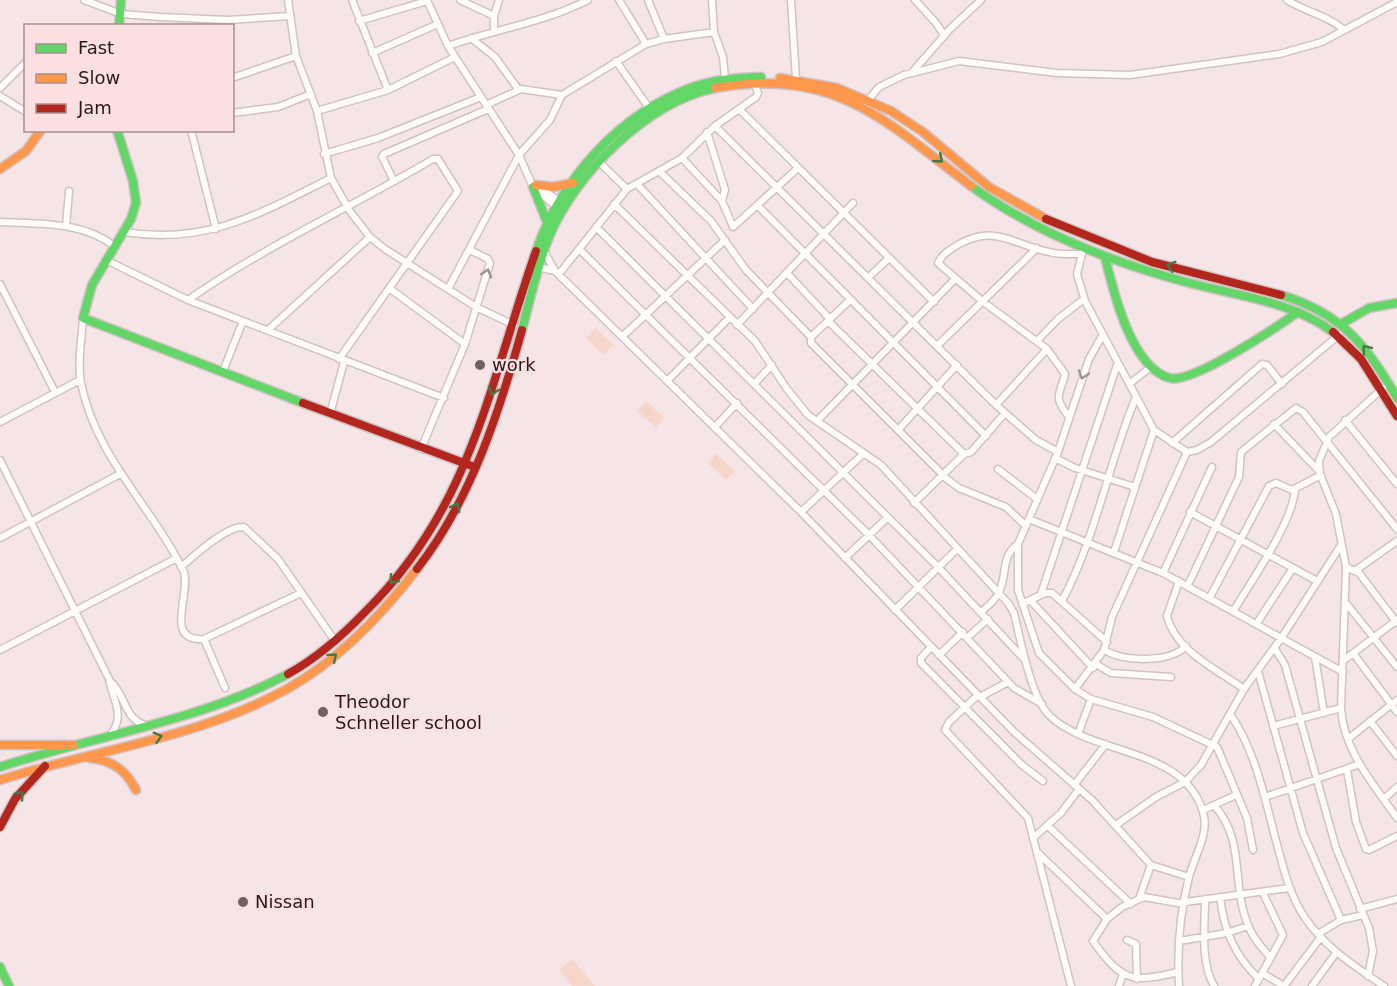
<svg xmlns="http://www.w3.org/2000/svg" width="1397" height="986" font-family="'DejaVu Sans',sans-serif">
<rect width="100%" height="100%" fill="#f6e5e6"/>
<!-- green -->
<path fill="#f6d6c8" d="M595 328 613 345 604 355 586 338Z
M646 401 664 418 656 427 637 411Z
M716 454 735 471 726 480 708 463Z
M572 959 595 986H572L559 970Z"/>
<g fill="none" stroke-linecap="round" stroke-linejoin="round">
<defs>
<path id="street" d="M84 0 121 14 161 17 228 20 290 16
M288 0 296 56 317 111 331 178 349 210 370 237 385 249 476 307 514 325
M352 0 388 90
M427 0 448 46 519 155 533 187 558 208
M460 0 494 16
M619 0 646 44
M648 0 664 39
M712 0 714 32 723 57 725 78
M791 0 796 79
M915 0 936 23 944 35
M1287 0C1306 12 1327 15 1344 30
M359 21 427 1
M494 31V16L499 0
M471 38 495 57 518 89
M448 46C495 29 543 23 588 0
M372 53 438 24
M616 61 649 108
M914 70 950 29 981 0
M232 78 296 56
M754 82 758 93 756 97 715 126 996 405 1036 440 1058 452
M0 88 26 62
M0 96 26 112
M869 99 879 87 904 75 959 61 1057 73 1130 75 1279 54 1322 42 1397 2
M486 105 521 89 562 95
M739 109 934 302
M317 111 388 90 455 57
M232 113 278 107 311 94
M191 130 216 229
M707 132 725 190 722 201
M324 154 378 138 481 97
M682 158 722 201 733 227 798 168
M659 171 682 158 715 126
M394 181 382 157 384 154 488 109
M637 184 753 309
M537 186 561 202
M627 189 659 171 711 221 746 270 811 337
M614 204 755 341 787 389 808 415 881 465 1008 603 1014 613C1020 638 1031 697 1049 715 1090 756 1184 746 1203 812 1210 833 1194 857 1189 877 1180 912 1177 951 1179 986
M758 206 986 436
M0 222C39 224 82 221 114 246
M66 226 69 191
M596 227 938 567 1024 659
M124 232C207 245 259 214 331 178
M579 249 869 535 1014 688 1042 704
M1083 250 1077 274 1085 301 1154 430 1114 552
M544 251 555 271 801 512 1014 732 1092 800 1151 865 1189 877
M106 260 188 300 444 398
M538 267 555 271
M787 273 830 319
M559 274 627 189 599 162
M869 277 889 258
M0 284 55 392
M389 288 465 344
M448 289 519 155 550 120 562 95 646 44 664 39 714 32
M188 300C265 246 352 207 433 159H438L458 191 339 359
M850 300 811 337V343L947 479 959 488 1006 507 1026 526
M83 318C82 338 77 363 81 383 96 458 152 506 184 572 191 594 163 642 204 639L301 593
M828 321 964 454 914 503
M737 325 853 203
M268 330 370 237
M623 336 725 240
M1102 336 1089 359 1058 452 1018 544V590L1039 653 1075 689 1091 699 1153 717 1217 747 1247 818 1253 850
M1037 341 1058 319 1084 299
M938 345 1037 248
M223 371 243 321
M668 380 729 318
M755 383 772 365
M1129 384 1151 367
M1383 388 1329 437 1319 461 1320 474 1336 514 1346 567 1341 708C1343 750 1374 785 1397 818
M996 405 1047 349
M330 414 344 362
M1069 417C1052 395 1060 396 1065 374L1047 349 982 301 938 263C942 254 951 249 959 244 997 224 1013 245 1049 252 1059 255 1071 254 1082 254
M1345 420 1397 484
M817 421 955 279
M0 422 80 380
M1274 424 1319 471
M715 427 737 403
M898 430 957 365
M1172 443 1262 364 1267 365 1282 384
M421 449 465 344 490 263 488 259 470 250
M1187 452 1197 450 1211 442 1339 335
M964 454 971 452 1005 413
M1055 458 1075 468 1135 487
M0 460 109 679C113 701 126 715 110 736
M998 469 1037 499
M801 512 863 454
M1190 512 1317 581
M1029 519 1163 573 1343 672
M0 538 120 474
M845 558 888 517
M181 567C195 555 226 526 244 527L278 559 335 641
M1346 567 1359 573 1397 623
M1356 570 1397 541
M1163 573 1212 467
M1179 581 1167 616C1175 651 1218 670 1244 689
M1188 585 1239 477 1241 452 1296 408 1303 412 1397 529
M1041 594 1117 365
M1210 597 1269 486 1276 483 1292 490 1321 475
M1030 600 1093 668
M1062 601C1096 538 1108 464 1136 397
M1346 603 1397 667
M1022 604 1045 593H1052L1107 642
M895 610 957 549
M1234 610C1252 580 1293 522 1295 489
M981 612C987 607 995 600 998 594 1008 577 1000 556 1018 544
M1257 623 1293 568
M968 637 988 619
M204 639 225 688
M931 647 921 658V663L1022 765 1043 781
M1275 649 1285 665 1336 848 1369 928 1373 951 1368 976
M0 650 175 559
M1104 650C1124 662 1170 663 1186 646
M1353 653 1397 712
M939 655 963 632
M1315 657 1324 713
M1344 660 1397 620
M1096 664 1111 673 1171 677
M1258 671 1303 833 1341 920
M110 681C126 694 123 718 145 725
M1075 689 1104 650 1112 617 1187 452 1154 430
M978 695 949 722 945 730 1028 818 1071 986
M980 697 1008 682
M1230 714C1255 750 1264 795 1275 837 1283 865 1288 893 1305 918 1326 948 1354 966 1384 986
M1370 721 1397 756
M1273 726 1341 708
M1078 734 1091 699
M1348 739 1397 700
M1347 770 1356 822 1366 849 1369 850 1397 836
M1074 785 1106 744
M1265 797 1360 764
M1384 799 1397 787
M1214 805 1236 795
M1203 810 1214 805C1247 842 1230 885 1249 927 1253 938 1262 948 1270 957
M1116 825 1156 797 1185 782 1201 765 1244 689 1282 637 1341 545
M1048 826 1131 904
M1033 838 1061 813 1079 789
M1037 852 1107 919 1093 941C1122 982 1132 983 1178 972
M1220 897C1224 930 1234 955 1259 979
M1139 899 1151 865
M1205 899C1205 927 1200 961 1214 986
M1360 909 1397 899
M1107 919 1122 907 1144 897 1178 903 1289 888
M1318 934 1341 920 1363 915
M1127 940 1136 944 1137 979
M1179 941 1227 933 1248 926
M1262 973 1284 986
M1119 986 1123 974
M1255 986 1283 935 1263 893
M1284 986 1321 937
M1312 986 1336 953"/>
<path id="fast" d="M119 26 121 0
M117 130 133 181 136 203 131 219 92 285 83 318 303 403
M971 186C1033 231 1109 261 1182 281 1232 295 1290 300 1333 332
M533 187 547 222
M536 251C562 178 619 114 693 87 715 79 738 78 761 77
M1105 257C1113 290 1131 368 1170 378 1192 384 1277 327 1298 312
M1281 295C1341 313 1367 345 1397 398
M1341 324 1369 308 1397 303
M522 330C530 299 537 267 549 237 575 174 647 102 715 88
M0 767C96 735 198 722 288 674
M0 967 9 986"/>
<path id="slow" d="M780 78 837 88 891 111 923 132 989 187 1046 219
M715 88C836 68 883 119 971 186
M0 169 26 151 41 130
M536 185 553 187 573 183
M0 745H74
M89 758C112 760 126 770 136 790
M0 780C95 750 199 738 287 689 339 660 381 616 417 569"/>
<path id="jam" d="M1046 219 1152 262 1281 295
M1333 332 1361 359 1397 416
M303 403 472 466
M417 569C471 500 499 413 522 330
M288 674C317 658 343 635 366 611 472 506 489 385 536 251
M0 827 15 799 45 766"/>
</defs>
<!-- street casing -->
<use href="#street" stroke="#d1c2c3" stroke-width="9"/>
<!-- fast casing -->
<use href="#fast" stroke="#d1c2c3" stroke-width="11"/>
<!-- slow casing -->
<use href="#slow" stroke="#d1c2c3" stroke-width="11"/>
<!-- jam casing -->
<use href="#jam" stroke="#d1c2c3" stroke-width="11"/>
<!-- street -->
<use href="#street" stroke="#fefbfb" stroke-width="6"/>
<!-- fast -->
<use href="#fast" stroke="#63d668" stroke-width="8"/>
<!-- slow -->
<use href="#slow" stroke="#ff974d" stroke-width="8"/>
<!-- jam -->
<use href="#jam" stroke="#b3261e" stroke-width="8"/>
</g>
<!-- one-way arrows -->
<defs><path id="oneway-chevron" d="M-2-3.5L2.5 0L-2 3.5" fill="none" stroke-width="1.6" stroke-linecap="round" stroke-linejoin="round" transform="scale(1.5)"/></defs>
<g stroke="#457842">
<use href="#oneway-chevron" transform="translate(939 159) rotate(41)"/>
<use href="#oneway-chevron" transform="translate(1171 266) rotate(-163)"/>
<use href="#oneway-chevron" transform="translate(1366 349) rotate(-130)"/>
<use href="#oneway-chevron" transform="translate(493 391) rotate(108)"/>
<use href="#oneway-chevron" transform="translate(456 507) rotate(-62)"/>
<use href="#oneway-chevron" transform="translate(393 580) rotate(131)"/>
<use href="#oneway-chevron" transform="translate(333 657) rotate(-40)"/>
<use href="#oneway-chevron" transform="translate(158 737) rotate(-15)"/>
<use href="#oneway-chevron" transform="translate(20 795) rotate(-50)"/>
</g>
<g stroke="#9d9696">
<use href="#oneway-chevron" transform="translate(487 273) rotate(-72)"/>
<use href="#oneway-chevron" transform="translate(1083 375) rotate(108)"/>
</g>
<!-- markers -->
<g fill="#6f6162" stroke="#fcdfe0" stroke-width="2">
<circle cx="480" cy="365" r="6"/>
<circle cx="323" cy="712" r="6"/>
<circle cx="243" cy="902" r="6"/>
</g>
<g text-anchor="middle" stroke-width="4.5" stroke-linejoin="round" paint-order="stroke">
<!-- poi labels -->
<g font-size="18" fill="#271a1b" stroke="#fcdfe0" text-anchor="start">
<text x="492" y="371">work</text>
<text x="335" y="708">Theodor<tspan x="335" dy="21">Schneller school</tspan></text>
<text x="255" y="908">Nissan</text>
</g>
</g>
<!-- legend -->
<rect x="24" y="24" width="210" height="108" fill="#fcdfe0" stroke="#a79091" stroke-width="1.5"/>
<rect x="36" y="44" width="30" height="9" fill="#63d668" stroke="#a79091" stroke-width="1.5"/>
<text x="78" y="54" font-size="18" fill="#271a1b">Fast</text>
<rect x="36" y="74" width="30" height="9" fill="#ff974d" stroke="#a79091" stroke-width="1.5"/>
<text x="78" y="84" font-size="18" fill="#271a1b">Slow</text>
<rect x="36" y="104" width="30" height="9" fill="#b3261e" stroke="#a79091" stroke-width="1.5"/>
<text x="78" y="114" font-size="18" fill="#271a1b">Jam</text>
</svg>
